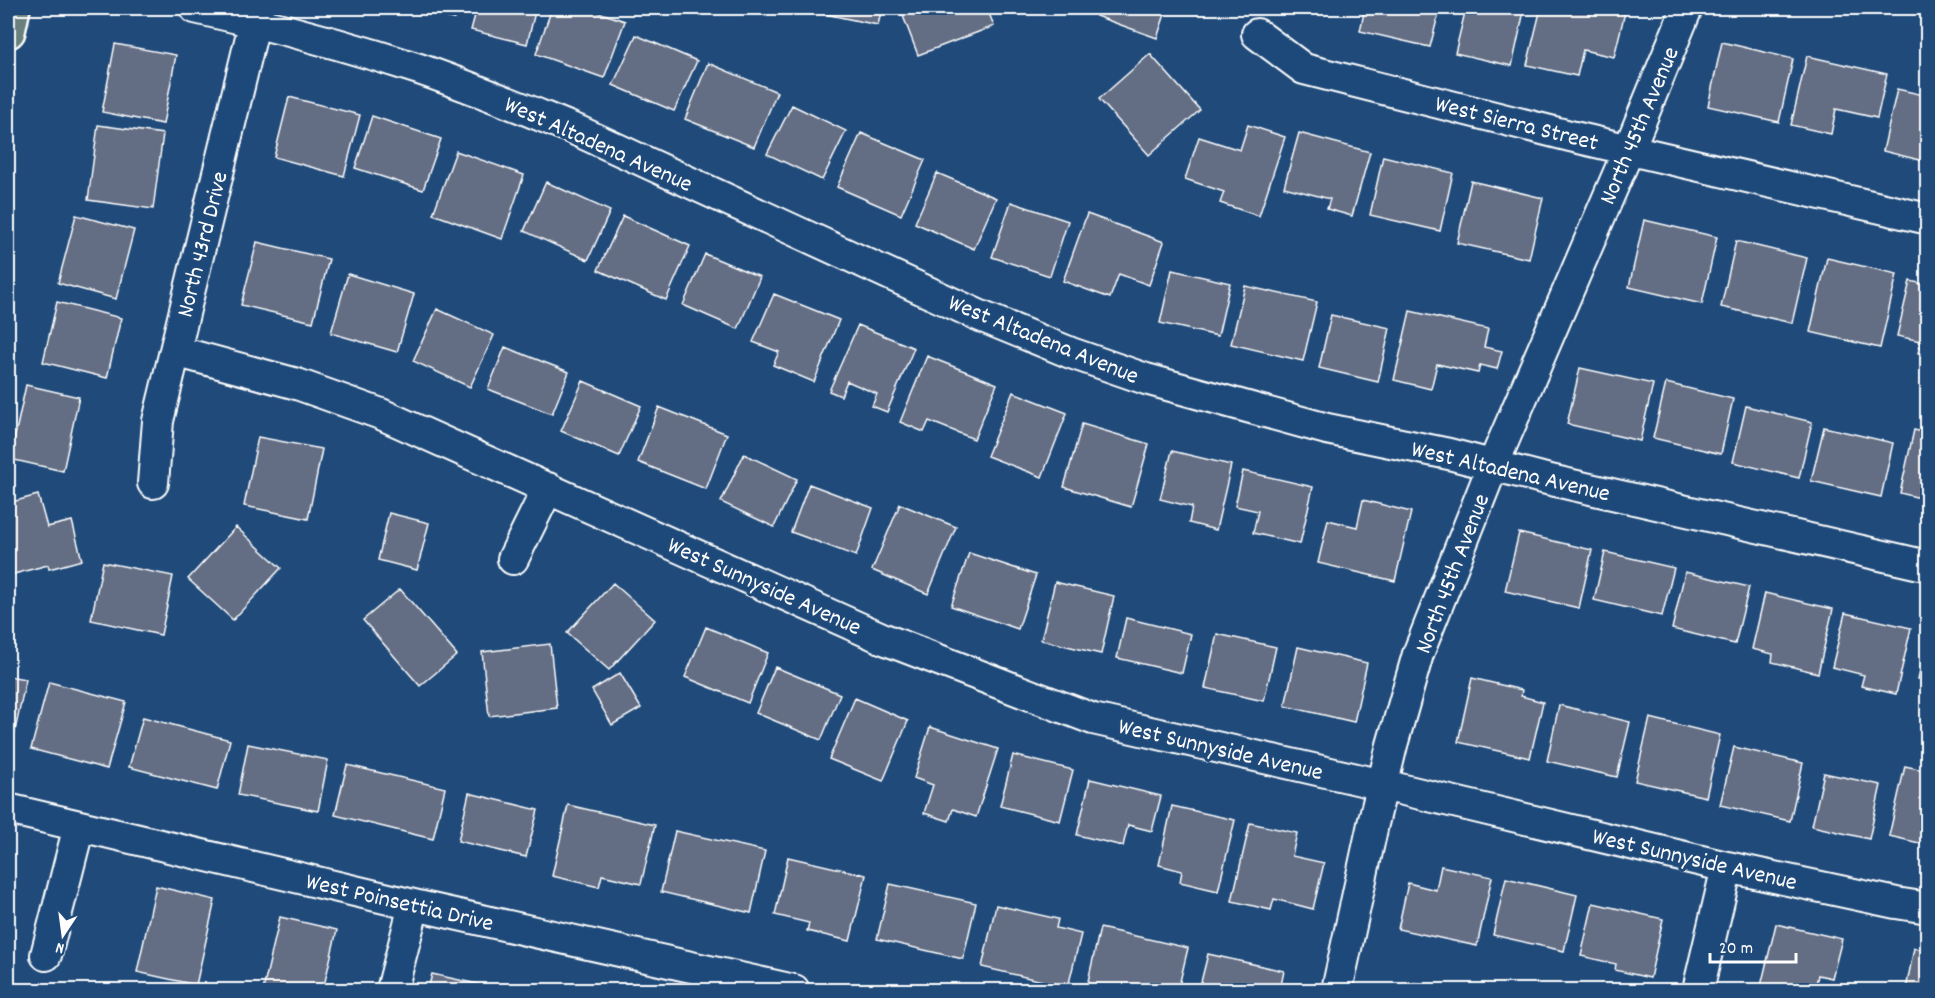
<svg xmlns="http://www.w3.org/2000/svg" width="1935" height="998" font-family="Dekko,sans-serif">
<rect width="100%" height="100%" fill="#1f4a7a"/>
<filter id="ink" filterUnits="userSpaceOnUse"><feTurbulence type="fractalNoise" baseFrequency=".0167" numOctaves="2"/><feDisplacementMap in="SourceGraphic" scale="12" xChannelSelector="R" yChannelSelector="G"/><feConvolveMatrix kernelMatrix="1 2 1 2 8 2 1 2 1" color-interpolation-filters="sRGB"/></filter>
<g filter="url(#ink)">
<!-- building -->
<path fill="#646d84" stroke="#fff" stroke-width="1.5" d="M406 8H457L454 19Z
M477 8H536L527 44 471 30Z
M552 8H586L625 21 604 78 536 54Z
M807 8H882L878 25 806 10Z
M900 8H987L994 26 918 55Z
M1099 8H1167L1157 38 1096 16Z
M1365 8H1440L1430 47 1360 31Z
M1466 8H1510L1524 11 1512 66 1455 53Z
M1541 8H1626L1614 57 1583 50 1577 76 1527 65Z
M636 35 697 61 674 111 613 85Z
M1722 42 1793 59 1779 122 1708 106Z
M115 44 176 55 163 124 102 112Z
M1150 54 1200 110 1149 155 1099 99Z
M1807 56 1887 74 1877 118 1836 109 1831 134 1791 125Z
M708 63 777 92 754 147 685 119Z
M1897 89 1928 96V162L1883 151Z
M289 97 360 115 344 176 274 157Z
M792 105 846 131 822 180 767 154Z
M372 116 441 139 423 190 355 168Z
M98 125 163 134 153 209 88 200Z
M1248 125 1285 137 1259 216 1220 203 1224 192 1185 179 1199 137 1240 150Z
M861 133 925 160 901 215 837 187Z
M1299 133 1370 152 1352 216 1327 209 1330 199 1284 187Z
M456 151 524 175 502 239 433 214Z
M1383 156 1453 173 1440 231 1370 215Z
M937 173 996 198 974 249 915 223Z
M1471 181 1543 198 1529 259 1457 243Z
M546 182 610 211 588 260 524 231Z
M1011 202 1068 221 1050 276 992 257Z
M1087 214 1164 242 1149 285 1119 274 1110 298 1063 281Z
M76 215 134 230 116 299 58 283Z
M623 216 690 246 666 300 598 270Z
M1644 220 1717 237 1702 304 1629 287Z
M1736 241 1807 258 1792 323 1721 307Z
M257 242 329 259 313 322 241 305Z
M705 254 760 277 738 329 683 305Z
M1827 258 1897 274 1880 348 1810 332Z
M1172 270 1230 283 1218 336 1160 323Z
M348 274 414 294 397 352 331 333Z
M1910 281 1928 285V355L1918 353 1921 341 1897 336Z
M1245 286 1317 302 1303 361 1231 344Z
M774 294 839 320 814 382 773 365 779 352 753 342Z
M57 302 121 318 107 378 43 362Z
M437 309 494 335 470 387 413 361Z
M1410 311 1488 329 1484 347 1502 351 1497 369 1480 365 1478 373 1437 364 1431 389 1394 380Z
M1331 315 1390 328 1378 382 1319 368Z
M858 325 914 348 887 412 872 406 877 394 847 381 841 396 829 391Z
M505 347 569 372 552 414 488 389Z
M927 356 997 384 974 439 929 421 924 432 900 422Z
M1580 368 1653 384 1640 441 1567 424Z
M583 381 641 406 619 456 561 431Z
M1666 383 1733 399 1721 454 1653 438Z
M26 385 79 397 63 471 10 459Z
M1013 392 1067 413 1042 477 987 456Z
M1746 406 1812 422 1799 478 1733 462Z
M659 407 727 434 706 489 638 462Z
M1082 424 1149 444 1131 507 1064 487Z
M1824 427 1893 443 1881 497 1811 481Z
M1914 430 1928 433V500L1900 493Z
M258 437 322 449 308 519 244 506Z
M1172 451 1231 465 1216 530 1189 523 1192 507 1160 499Z
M744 454 797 479 774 527 721 502Z
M1243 471 1313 487 1300 544 1253 533 1258 511 1235 506Z
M809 484 873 508 856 556 791 532Z
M38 495 47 527 72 521 82 560 49 569 48 565 10 575 8 565V503Z
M1363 500 1411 512 1395 581 1318 563 1328 520 1357 527Z
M900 504 956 527 928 594 872 570Z
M389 513 429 523 417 570 378 560Z
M236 527 281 568 233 620 188 579Z
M1519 533 1592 550 1579 608 1505 591Z
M1605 552 1674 568 1662 616 1594 600Z
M969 553 1036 575 1018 629 951 606Z
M103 562 173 576 161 635 91 620Z
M1685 572 1749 587 1735 644 1672 629Z
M1055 582 1114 596 1101 654 1041 640Z
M613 583 655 620 609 670 567 633Z
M400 589 457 655 420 686 363 620Z
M1765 593 1833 609 1818 673 1772 662 1773 654 1752 649Z
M1845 613 1911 628 1896 694 1861 686 1864 675 1832 667Z
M1126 618 1191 634 1182 673 1117 658Z
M706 627 768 653 748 703 685 677Z
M1217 634 1276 647 1264 701 1205 688Z
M1928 639V681L1918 679Z
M550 644 557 708 489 716 482 652Z
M1298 647 1367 663 1354 722 1285 706Z
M775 667 840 694 821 740 756 713Z
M620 673 641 708 612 725 592 690Z
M8 676 26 679 13 740 8 739Z
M1472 678 1522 690 1521 696 1543 702 1530 758 1458 742Z
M49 682 126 702 107 769 31 749Z
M855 698 908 721 883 781 829 759Z
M1559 705 1630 722 1617 777 1547 761Z
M143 717 230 740 217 790 129 767Z
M1650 718 1720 735 1706 797 1635 781Z
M930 727 998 749 976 817 953 809 949 821 924 813 933 785 914 778Z
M248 744 328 760 318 811 238 795Z
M1734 747 1803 763 1790 821 1720 805Z
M1013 755 1073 770 1060 821 1000 806Z
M347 765 445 788 433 839 335 815Z
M1905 766 1928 771V845L1889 836Z
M1824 773 1881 785 1869 839 1812 826Z
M1090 779 1161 796 1152 831 1128 825 1123 846 1077 835Z
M469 793 538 810 526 857 458 841Z
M568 805 655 825 641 884 602 875 599 887 552 876Z
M1172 806 1235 820 1218 891 1180 882 1182 871 1159 865Z
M1250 823 1297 833 1292 856 1324 863 1313 909 1274 899 1271 910 1232 901Z
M675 831 765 851 751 913 661 892Z
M788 857 866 875 850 941 807 931 809 923 775 915Z
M1441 866 1492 877 1477 946 1398 929 1408 883 1436 890Z
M1506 878 1577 895 1564 951 1493 935Z
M890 884 976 903 963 959 877 939Z
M156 886 215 900 196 985 137 972Z
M1593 903 1663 919 1650 978 1615 970 1616 964 1581 956Z
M996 905 1058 919 1056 928 1081 934 1068 987 982 967Z
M280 917 337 930 323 990H263Z
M1776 924 1842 939 1832 978 1818 975 1815 990H1760Z
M1100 928 1188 948 1178 990H1086Z
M1914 948 1928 951V990L1906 989Z
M1208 954 1284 971 1280 990H1199Z
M432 974 504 990H428Z
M1414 984 1443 990H1413Z"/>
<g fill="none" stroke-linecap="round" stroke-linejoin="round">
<defs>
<path id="minor" d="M195 8C270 25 345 45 419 69 472 87 524 109 576 130L978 315 1071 353 1146 379 1327 429 1449 454 1542 478 1928 566
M1257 34 1304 69 1570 136 1928 219
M175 351 297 384 381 414 884 639 1093 719 1383 785 1727 867 1896 903 1928 908
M153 483 158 421 258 8
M513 559 548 488
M8 809 414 905 794 990
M46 955 79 826
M392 990 414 905
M1337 990 1373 824 1392 745 1418 654 1493 465 1629 149 1687 8
M1698 990 1727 867"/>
<path id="major" d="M8 31 13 8"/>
</defs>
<!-- minor casing -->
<use href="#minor" stroke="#fff" stroke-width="34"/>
<!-- major casing -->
<use href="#major" stroke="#fff" stroke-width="38"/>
<!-- minor -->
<use href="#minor" stroke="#1f4a7a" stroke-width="30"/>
<!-- major -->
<use href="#major" stroke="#6a807c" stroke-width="33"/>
</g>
</g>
<g text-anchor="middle" stroke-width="6" stroke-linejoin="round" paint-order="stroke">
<!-- street labels -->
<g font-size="24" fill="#fff" stroke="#1f4a7a">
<text transform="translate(1517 122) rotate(14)" y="8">West Sierra Street</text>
<text transform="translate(1638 125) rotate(-67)" y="8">North 45th Avenue</text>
<text transform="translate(599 143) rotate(24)" y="8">West Altadena Avenue</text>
<text transform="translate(201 244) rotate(-76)" y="8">North 43rd Drive</text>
<text transform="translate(1044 338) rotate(22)" y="8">West Altadena Avenue</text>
<text transform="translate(1511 470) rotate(13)" y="8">West Altadena Avenue</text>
<text transform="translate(1451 573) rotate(-69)" y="8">North 45th Avenue</text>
<text transform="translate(765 585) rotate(24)" y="8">West Sunnyside Avenue</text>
<text transform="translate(1221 748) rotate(13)" y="8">West Sunnyside Avenue</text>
<text transform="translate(1695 858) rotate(13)" y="8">West Sunnyside Avenue</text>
<text transform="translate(400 901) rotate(13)" y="8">West Poinsettia Drive</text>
</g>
</g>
<!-- margin -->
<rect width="1935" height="998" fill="none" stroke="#1f4a7a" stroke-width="30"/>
<rect x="15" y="15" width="1905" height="968" fill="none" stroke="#fff" stroke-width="2" filter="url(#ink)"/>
<!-- north arrow -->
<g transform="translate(63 935) rotate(193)" stroke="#1f4a7a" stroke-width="4.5" paint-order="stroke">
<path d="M0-4.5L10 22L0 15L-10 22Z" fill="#ffffff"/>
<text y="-9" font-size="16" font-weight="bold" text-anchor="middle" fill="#ffffff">N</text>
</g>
<!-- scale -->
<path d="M1710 953v9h86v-9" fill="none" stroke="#ffffff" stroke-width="3"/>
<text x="1719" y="953" font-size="18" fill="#ffffff" stroke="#1f4a7a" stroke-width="4.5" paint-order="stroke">20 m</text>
</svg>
